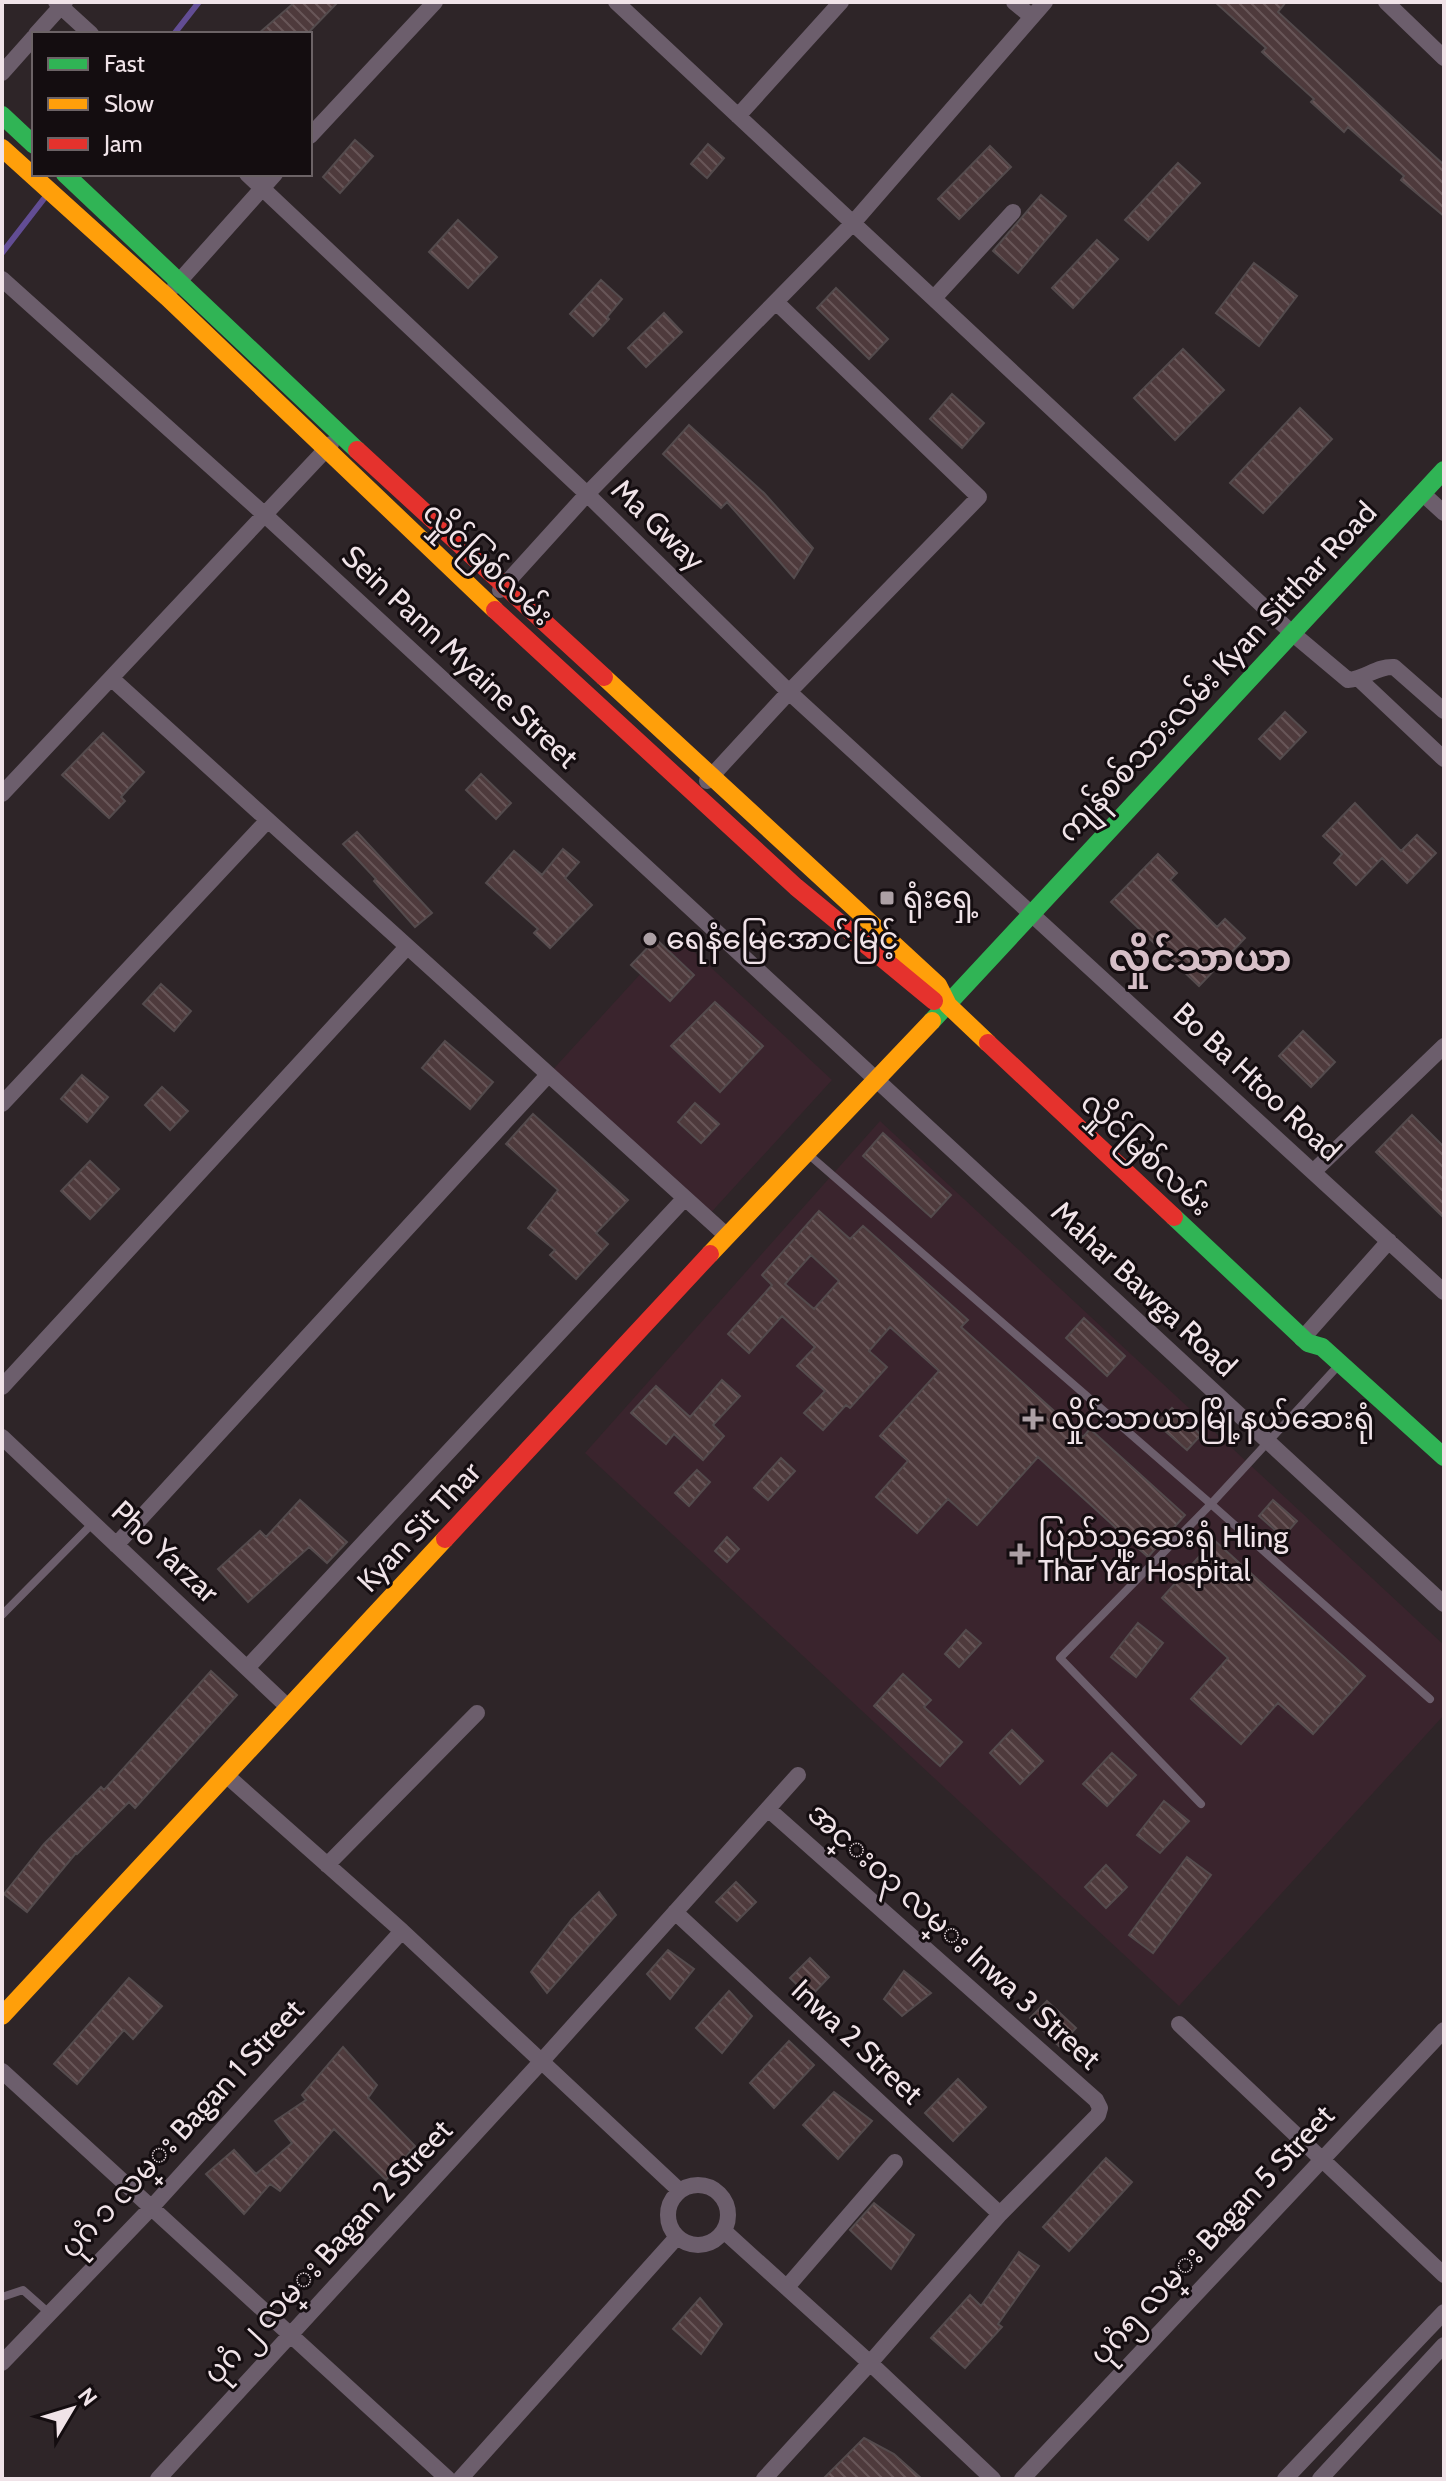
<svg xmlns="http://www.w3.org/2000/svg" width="1446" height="2481" font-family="Cabin,'Noto Sans Myanmar',sans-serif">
<defs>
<pattern id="building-back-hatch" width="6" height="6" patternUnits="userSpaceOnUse" patternTransform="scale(2)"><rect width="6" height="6" fill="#4e3a3c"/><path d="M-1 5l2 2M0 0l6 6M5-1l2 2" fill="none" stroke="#685658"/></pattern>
</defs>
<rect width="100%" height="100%" fill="#2e2528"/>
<!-- built -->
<path fill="#3a242d" d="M676 935 832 1080 706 1218 548 1075Z
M880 1121 1444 1645V1715L1179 2006 585 1453Z"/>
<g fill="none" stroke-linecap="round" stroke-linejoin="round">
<!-- stream -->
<path stroke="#624d94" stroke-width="6" d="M174 34 199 2
M2 253 46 196"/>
</g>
<!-- building -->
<path fill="url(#building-back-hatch)" stroke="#544b4d" stroke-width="2" fill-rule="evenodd" d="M295 2H338L307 34H258Z
M1215 2H1286L1278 12 1444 165V216L1401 180 1404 176 1348 127 1344 132 1311 102 1314 99 1262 52 1266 48Z
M355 140 373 156 340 193 323 177Z
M708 144 724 158 707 178 691 164Z
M990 146 1011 167 959 219 938 199Z
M1178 163 1200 183 1148 240 1125 220Z
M1041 195 1066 216 1018 273 993 251Z
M458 220 497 257 468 288 429 252Z
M1097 240 1118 259 1073 308 1052 288Z
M1254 263 1297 296 1259 346 1216 313Z
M601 280 622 299 607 317 609 319 593 336 570 314Z
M836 288 888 339 869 359 817 308Z
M664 313 682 332 646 367 628 348Z
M1183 349 1224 390 1175 440 1134 398Z
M952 394 984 423 962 448 930 419Z
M1300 408 1332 439 1263 513 1230 483Z
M689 425 764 493 813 548 794 578 727 502 721 508 663 454Z
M1285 712 1306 732 1280 759 1259 739Z
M103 733 144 772 121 797 125 801 109 818 62 775Z
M481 774 511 803 496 819 466 790Z
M1355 803 1401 851 1417 835 1436 853 1407 883 1382 858 1356 885 1334 863 1342 854 1323 836Z
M357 832 432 913 415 927 374 881 376 879 343 844Z
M563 849 579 862 565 878 592 905 550 948 534 933 538 929 486 883 514 851 542 875Z
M1158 854 1177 873 1170 880 1217 927 1225 919 1245 938 1199 986 1111 902Z
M656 939 694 975 670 1001 631 965Z
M161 984 191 1011 174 1031 143 1004Z
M715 1002 763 1046 720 1092 671 1046Z
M1303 1031 1335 1062 1311 1087 1279 1056Z
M445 1041 493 1082 470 1109 422 1068Z
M82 1075 108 1097 87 1122 61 1099Z
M162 1087 188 1111 170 1130 145 1105Z
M695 1103 719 1124 701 1143 678 1122Z
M533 1114 628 1200 596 1233 608 1244 576 1279 550 1255 555 1250 528 1228 558 1190 506 1144Z
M1412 1115 1444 1147V1218L1376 1152Z
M883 1133 951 1195 931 1217 863 1156Z
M90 1161 119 1189 90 1219 61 1191Z
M819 1211 850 1239 863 1226 968 1320 961 1327 1083 1437 1090 1429 1185 1515 1148 1557 1038 1457 977 1525 948 1499 917 1533 876 1497 908 1461 880 1436 939 1371 890 1327 869 1351 887 1367 850 1408 846 1405 823 1430 804 1413 825 1391 797 1366 815 1347 782 1316 749 1353 728 1334 772 1285 762 1275ZM811 1255 839 1281 814 1309 785 1284Z
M1084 1318 1125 1356 1107 1376 1066 1338Z
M722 1380 740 1396 713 1425 724 1436 703 1460 674 1434 666 1444 631 1413 656 1386 690 1417Z
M1172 1408 1201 1435 1187 1450 1157 1424Z
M781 1458 795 1471 768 1500 754 1488Z
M697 1470 710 1482 689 1506 675 1493Z
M300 1500 347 1542 327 1563 309 1547 248 1602 218 1569 260 1531 266 1537Z
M1273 1500 1297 1521 1283 1537 1259 1516Z
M727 1537 739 1549 727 1562 715 1551Z
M1214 1540 1365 1676 1313 1734 1278 1703 1241 1744 1191 1699 1228 1658 1162 1598Z
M1138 1623 1163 1643 1136 1677 1111 1657Z
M966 1630 981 1643 959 1667 945 1654Z
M211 1671 237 1695 135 1808 129 1802 77 1854 76 1853 27 1912 4 1894 44 1844 101 1787 104 1790Z
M903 1674 931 1700 924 1707 962 1742 940 1766 874 1706Z
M1012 1730 1043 1761 1020 1784 990 1753Z
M1112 1753 1136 1775 1107 1806 1083 1784Z
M1164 1801 1189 1821 1160 1853 1137 1835Z
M1187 1857 1211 1875 1153 1953 1129 1935Z
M1106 1865 1127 1887 1106 1908 1085 1887Z
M736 1882 756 1902 737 1921 716 1902Z
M599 1892 616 1915 547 1993 531 1972 572 1919Z
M668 1950 694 1969 670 1999 647 1974Z
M810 1958 829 1977 810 1997 790 1978Z
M904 1971 931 1993 902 2016 884 1999Z
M129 1978 162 2006 133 2039 124 2030 77 2084 54 2064Z
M729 1991 752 2016 722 2053 696 2028Z
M1047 2001 1076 2028 1059 2046 1030 2018Z
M789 2041 814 2065 774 2108 750 2083Z
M343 2047 377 2085 368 2098 415 2146 386 2180 334 2129 280 2191 270 2184 244 2214 206 2174 234 2150 256 2174 292 2143 275 2121 306 2100 302 2095Z
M958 2079 986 2107 953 2141 925 2113Z
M834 2092 872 2121 838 2159 803 2125Z
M1106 2158 1132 2182 1069 2251 1043 2227Z
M874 2203 914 2235 891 2269 850 2230Z
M1019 2252 1039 2266 998 2324 1002 2327 965 2368 931 2338 970 2295 981 2306Z
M700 2298 722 2324 701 2354 673 2329Z
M864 2438 894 2454 922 2479H823Z"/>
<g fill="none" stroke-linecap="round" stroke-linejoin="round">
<!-- lane -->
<path stroke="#6c5e6c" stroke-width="8" d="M808 1154 1211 1504 1060 1658 1201 1804
M1337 1367 1211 1504 1430 1699
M2 1615 93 1523
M2 2297 23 2290 49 2313"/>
<!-- street -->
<path stroke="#6c5e6c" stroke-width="16" d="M56 2 91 34
M616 2 1292 633 1348 680C1366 679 1376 666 1394 667L1444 711
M1014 2 1032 17
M1386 2 1444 58
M36 34 65 2
M2 73 34 37
M738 116 841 2
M310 136 435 2
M247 174 587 494 789 692 1444 1292
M2 279 265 515 1444 1604
M175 286 275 174
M934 298 1013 212
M1422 493 1444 513
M500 590 587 494 853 223 1045 2
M111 678 727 1236
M1360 680 1444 759
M707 781 789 692 979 497 776 302
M2 794 331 444
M2 1104 268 820
M1313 1172 1444 1046
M1302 1339 1389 1241
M2 1387 407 947
M2 1437 289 1708
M116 1545 548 1075
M247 1668 684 1199
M226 1775 402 1931 680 2191
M327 1865 477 1713
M675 1912 1000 2214
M1179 2024 1444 2275
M2 2071 448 2479
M668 2215a30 30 0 1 1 60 0a30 30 0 1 1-60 0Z
M724 2231 870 2363 993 2479
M787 2287 895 2162
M2 2363 151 2208 402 1931
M158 2479 540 2063 798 1775
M460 2479 677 2237
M764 2479 870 2363 1000 2214 1098 2115 1100 2108 1096 2100 768 1809
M1022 2479 1444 2030
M1285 2479 1444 2312
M1320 2479 1444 2345"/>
<!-- fast -->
<path stroke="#30b455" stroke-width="18" d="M2 115 34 145
M65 174 357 450
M932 1021 1444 470
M1174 1217 1308 1343 1322 1347 1444 1457"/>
<!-- slow -->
<path stroke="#ff9f0a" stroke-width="18" d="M2 148 167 297 495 610
M604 677 938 985 948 1005 988 1043
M710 1254 932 1021
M2 2016 445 1539"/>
<!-- jam -->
<path stroke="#e5322d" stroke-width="18" d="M357 450 604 677
M495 610 796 887 934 1001
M988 1043 1174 1217
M445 1539 710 1254"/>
</g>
<!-- markers -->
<g fill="#aca0a5" stroke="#140d10" stroke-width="3">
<rect x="879" y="890" width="16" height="16" rx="4"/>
<circle cx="650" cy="939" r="8"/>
<path d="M1029 1407h8v8h8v8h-8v8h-8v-8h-8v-8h8z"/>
<path d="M1016 1542h8v8h8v8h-8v8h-8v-8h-8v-8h8z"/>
</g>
<g text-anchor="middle" stroke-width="6" stroke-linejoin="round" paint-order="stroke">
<!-- street labels -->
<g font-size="30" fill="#f0e3e8" stroke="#140d10">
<text transform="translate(658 525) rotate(44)" y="10">Ma Gway</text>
<text transform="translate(488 564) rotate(43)" y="10">လှိုင်မြစ်လမ်း</text>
<text transform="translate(460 657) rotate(43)" y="10">Sein Pann Myaine Street</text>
<text transform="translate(1217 672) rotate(-47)" y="10">ကျန်စစ်သားလမ်း Kyan Sitthar Road</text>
<text transform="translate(1257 1082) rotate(43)" y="10">Bo Ba Htoo Road</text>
<text transform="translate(1146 1154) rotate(43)" y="10">လှိုင်မြစ်လမ်း</text>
<text transform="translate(1144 1289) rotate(43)" y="10">Mahar Bawga Road</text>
<text transform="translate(419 1527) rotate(-47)" y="10">Kyan Sit Thar</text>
<text transform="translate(165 1552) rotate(43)" y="10">Pho Yarzar</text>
<text transform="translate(954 1936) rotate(42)" y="10">အင္းဝ၃ လမ္း Inwa 3 Street</text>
<text transform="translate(857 2042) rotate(43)" y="10">Inwa 2 Street</text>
<text transform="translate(182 2129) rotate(-47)" y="10">ပုဂံ ၁ လမ္း Bagan 1 Street</text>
<text transform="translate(1212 2235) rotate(-47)" y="10">ပုဂံ၅ လမ္း Bagan 5 Street</text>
<text transform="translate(328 2252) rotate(-47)" y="10">ပုဂံ ၂ လမ္း Bagan 2 Street</text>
</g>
<!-- poi labels -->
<g font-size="30" fill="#f0e3e8" stroke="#140d10" text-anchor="start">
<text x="903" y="908">ရုံးရှေ့</text>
<text x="666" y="949">ရေနံမြေအောင်မြင့်</text>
<text x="1051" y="1429">လှိုင်သာယာမြို့နယ်ဆေးရုံ</text>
<text x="1038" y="1547">ပြည်သူ့ဆေးရုံ Hling<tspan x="1038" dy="34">Thar Yar Hospital</tspan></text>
</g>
<!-- district labels -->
<g font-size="38" font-weight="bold" fill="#d6bfc7" stroke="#140d10">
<text x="1200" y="971">လှိုင်သာယာ</text>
</g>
</g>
<!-- border -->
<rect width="1446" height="2481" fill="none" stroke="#f0e3e8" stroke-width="8"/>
<!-- legend -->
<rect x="32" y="32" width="280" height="144" fill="#140d10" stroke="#6c6366" stroke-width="2"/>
<rect x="48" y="58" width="40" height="12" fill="#30b455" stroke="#6c6366" stroke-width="2"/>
<text x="104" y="72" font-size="24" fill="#f0e3e8">Fast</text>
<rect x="48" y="98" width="40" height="12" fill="#ff9f0a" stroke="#6c6366" stroke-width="2"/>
<text x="104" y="112" font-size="24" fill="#f0e3e8">Slow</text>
<rect x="48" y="138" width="40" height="12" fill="#e5322d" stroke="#6c6366" stroke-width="2"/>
<text x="104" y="152" font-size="24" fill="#f0e3e8">Jam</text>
<!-- north arrow -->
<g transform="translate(72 2409) rotate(52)" stroke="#140d10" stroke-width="6" paint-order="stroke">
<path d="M0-6L14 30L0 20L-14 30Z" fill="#f0e3e8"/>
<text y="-12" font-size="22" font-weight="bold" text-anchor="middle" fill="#f0e3e8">N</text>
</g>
</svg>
